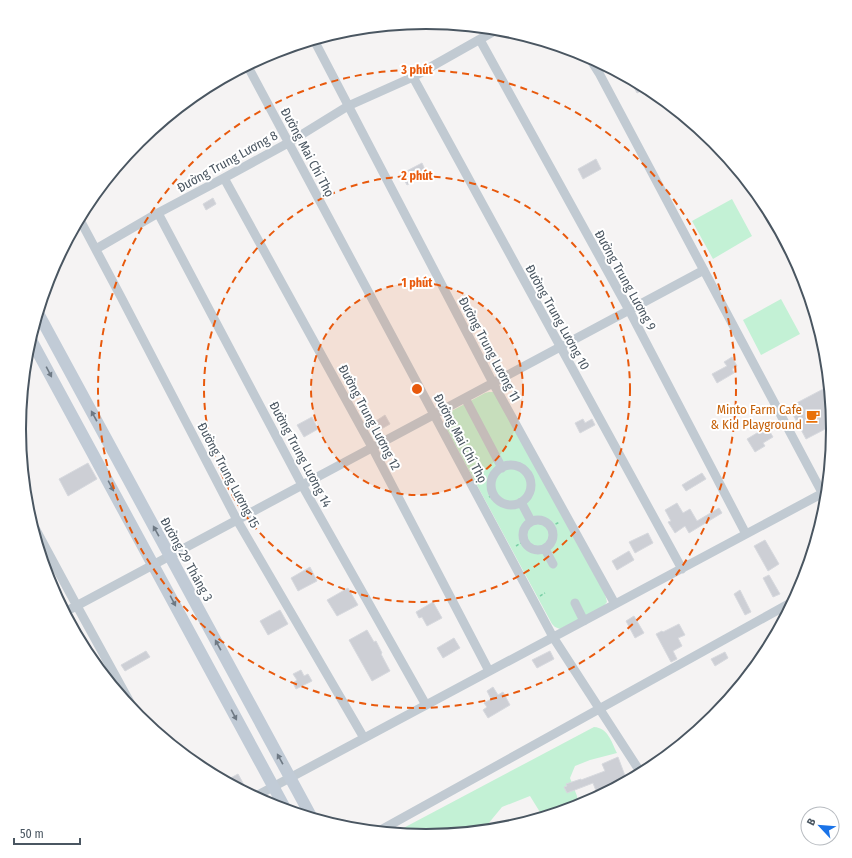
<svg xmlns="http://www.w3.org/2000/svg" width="852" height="858" font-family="'Fira Sans Condensed',sans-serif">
<rect width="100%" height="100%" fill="#f5f3f3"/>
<!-- green -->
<path fill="#c3f1d5" d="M732 199 752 236 713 259 692 221Z
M781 299 800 334 761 355 743 320Z
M489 392H494L605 594 607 602 603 607 560 629 555 627 552 624 445 426C443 421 444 418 448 413L485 393Z
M594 727C608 728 611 741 617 753L590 760 575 766 570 778 577 796 578 806 543 817 530 796 502 807 483 830 426 836 394 833Z"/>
<!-- building -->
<path fill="#cdcfd5" stroke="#d7d9de" d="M629 78 647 88 637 93Z
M596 159 601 169 583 179 578 169Z
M422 163 427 174 407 185 401 174Z
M213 198 216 204 206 210 203 204Z
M732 357 737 366 732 369 734 373 717 383 712 374 727 366 724 362Z
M829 386 833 425 806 439 789 407Z
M385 415 390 424 378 431 373 423Z
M312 417 318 429 304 437 297 425Z
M583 419 585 423 592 419 595 425 580 433 575 423Z
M767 427 773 437 763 443 765 446 755 452 747 439Z
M88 463 97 479 68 496 59 479Z
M702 473 706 479 686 491 682 485Z
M677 503 683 513 690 509 697 521 719 508 722 513 689 533 685 526 675 533 668 522 671 521 665 510Z
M648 533 653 543 635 553 629 542Z
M765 540 779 564 768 571 754 546Z
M629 551 634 560 617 570 612 561Z
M310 567 317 581 298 591 291 578Z
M769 575 780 594 773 597 763 578Z
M348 588 358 605 337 616 327 600Z
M740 590 751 612 745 615 734 594Z
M433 602 442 618 427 626 422 617 419 618 416 612Z
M280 610 288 624 268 635 260 621Z
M634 616 644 633 635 638 626 621Z
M679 624 685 635 678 638 682 646 673 651 677 659 671 662 656 634 662 631 663 632Z
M367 630 374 642 376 641 382 653 381 654 390 671 372 681 349 640Z
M454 638 460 648 443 658 437 648Z
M146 651 150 657 125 671 121 665Z
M550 651 554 659 537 668 532 660Z
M725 652 728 658 715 666 711 659Z
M301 670 304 676 308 674 312 681 296 689 293 683 297 680 293 674Z
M493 687 498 695 503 692 510 705 488 718 483 710 487 707 484 703 491 699 487 691Z
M618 757 627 781 598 796 593 783 567 793 564 787 567 786 566 784 581 779V780L605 771 602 764Z
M238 774 249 794 225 781Z"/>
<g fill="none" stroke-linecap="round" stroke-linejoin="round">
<!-- path -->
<path stroke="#7ad0a6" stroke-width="1.5" stroke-dasharray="3 2" stroke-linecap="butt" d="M489 497 494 494
M551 526 560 522
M516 546 524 541
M540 596 545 593"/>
<!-- street -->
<path stroke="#c1cad2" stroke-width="9" d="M314 40 493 383 615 604
M480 40 629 310 746 534
M589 57 599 73 826 500
M247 65 553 637 641 773
M413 77 682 569
M224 178 372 447 489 671
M158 213 302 485 426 705
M79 218 121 297 237 520 364 738
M96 249 158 213 224 178 288 143 348 106 413 77 498 29
M465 398 502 468
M491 485a20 20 0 1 1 40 0a20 20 0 1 1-40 0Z
M521 502 531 521
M29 517 77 606 138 717
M523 535a15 15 0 1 1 30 0a15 15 0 1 1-30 0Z
M545 549 553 564
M575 603 584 621
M65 612 704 270
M254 797 823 493
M379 831 794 601"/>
<!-- secondary -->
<path stroke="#c1cbd6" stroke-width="12" d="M38 313 312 818
M30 338 286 810"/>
</g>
<!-- one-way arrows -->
<defs><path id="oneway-solid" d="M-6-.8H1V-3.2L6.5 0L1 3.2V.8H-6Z"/></defs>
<g fill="#6e7984">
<use href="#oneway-solid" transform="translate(49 372) rotate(62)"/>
<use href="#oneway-solid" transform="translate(94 416) rotate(-119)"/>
<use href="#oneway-solid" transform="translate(111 486) rotate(62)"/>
<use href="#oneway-solid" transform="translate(156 531) rotate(-119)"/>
<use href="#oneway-solid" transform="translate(173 601) rotate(62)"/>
<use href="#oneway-solid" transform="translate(218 645) rotate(-119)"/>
<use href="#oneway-solid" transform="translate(234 715) rotate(62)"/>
<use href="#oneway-solid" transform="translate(280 759) rotate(-119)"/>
</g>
<!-- distance rings -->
<circle cx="417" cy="389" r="106" fill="#e8590c" fill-opacity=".12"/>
<g fill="none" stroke="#e8590c" stroke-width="2" stroke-dasharray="7 5">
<circle cx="417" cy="389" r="106"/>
<circle cx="417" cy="389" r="213"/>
<circle cx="417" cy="389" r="319"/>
</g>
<!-- icons -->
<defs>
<symbol id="cafe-bare" viewBox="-9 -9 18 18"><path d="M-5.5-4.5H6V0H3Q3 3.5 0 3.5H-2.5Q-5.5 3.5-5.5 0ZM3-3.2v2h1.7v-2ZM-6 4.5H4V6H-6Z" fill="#e8710a" stroke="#fff" stroke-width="2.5" paint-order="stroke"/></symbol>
</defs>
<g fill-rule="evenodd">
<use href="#cafe-bare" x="803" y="406" width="20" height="20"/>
</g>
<g text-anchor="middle" stroke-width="4" stroke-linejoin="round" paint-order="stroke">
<!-- street labels -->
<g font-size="13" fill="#4a5661" stroke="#fff">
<text transform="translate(308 152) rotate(62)" y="5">Đường Mai Chí Thọ</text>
<text transform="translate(227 161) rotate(-29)" y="5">Đường Trung Lương 8</text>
<text transform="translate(626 280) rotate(61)" y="5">Đường Trung Lương 9</text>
<text transform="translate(558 317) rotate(61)" y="5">Đường Trung Lương 10</text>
<text transform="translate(490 349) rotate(62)" y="5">Đường Trung Lương 11</text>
<text transform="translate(370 417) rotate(62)" y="5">Đường Trung Lương 12</text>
<text transform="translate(461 438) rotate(62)" y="5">Đường Mai Chí Thọ</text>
<text transform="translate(301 454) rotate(62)" y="5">Đường Trung Lương 14</text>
<text transform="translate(229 475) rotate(62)" y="5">Đường Trung Lương 15</text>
<text transform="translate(187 559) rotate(61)" y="5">Đường 29 Tháng 3</text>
</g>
<!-- food labels -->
<g font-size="13" fill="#c56008" stroke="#fff" text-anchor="end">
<text x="802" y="414">Minto Farm Cafe<tspan x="802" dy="15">&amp; Kid Playground</tspan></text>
</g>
</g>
<!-- crop -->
<path d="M0 0H852V858H0ZM26 429a400 400 0 1 1 800 0a400 400 0 1 1-800 0Z" fill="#fff" fill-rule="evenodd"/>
<path fill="none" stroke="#4a5661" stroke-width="2" d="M26 429a400 400 0 1 1 800 0a400 400 0 1 1-800 0Z"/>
<circle cx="417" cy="389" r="6" fill="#e8590c" stroke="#fff" stroke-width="2"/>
<g font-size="12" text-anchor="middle" font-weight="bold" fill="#e8590c" stroke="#fff" stroke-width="4" stroke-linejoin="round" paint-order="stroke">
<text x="417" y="74">3 phút</text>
<text x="417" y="180">2 phút</text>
<text x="417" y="287">1 phút</text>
</g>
<!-- north arrow -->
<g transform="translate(820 826) rotate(296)"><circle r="19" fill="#ffffff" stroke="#b7bbc0"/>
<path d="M0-3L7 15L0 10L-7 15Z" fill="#1a73e8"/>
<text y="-6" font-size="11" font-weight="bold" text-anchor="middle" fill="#4a5661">B</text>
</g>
<!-- scale -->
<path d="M14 838v6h66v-6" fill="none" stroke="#4a5661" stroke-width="2"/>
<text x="20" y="838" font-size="12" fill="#4a5661" stroke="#ffffff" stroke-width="3" paint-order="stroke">50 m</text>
</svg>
